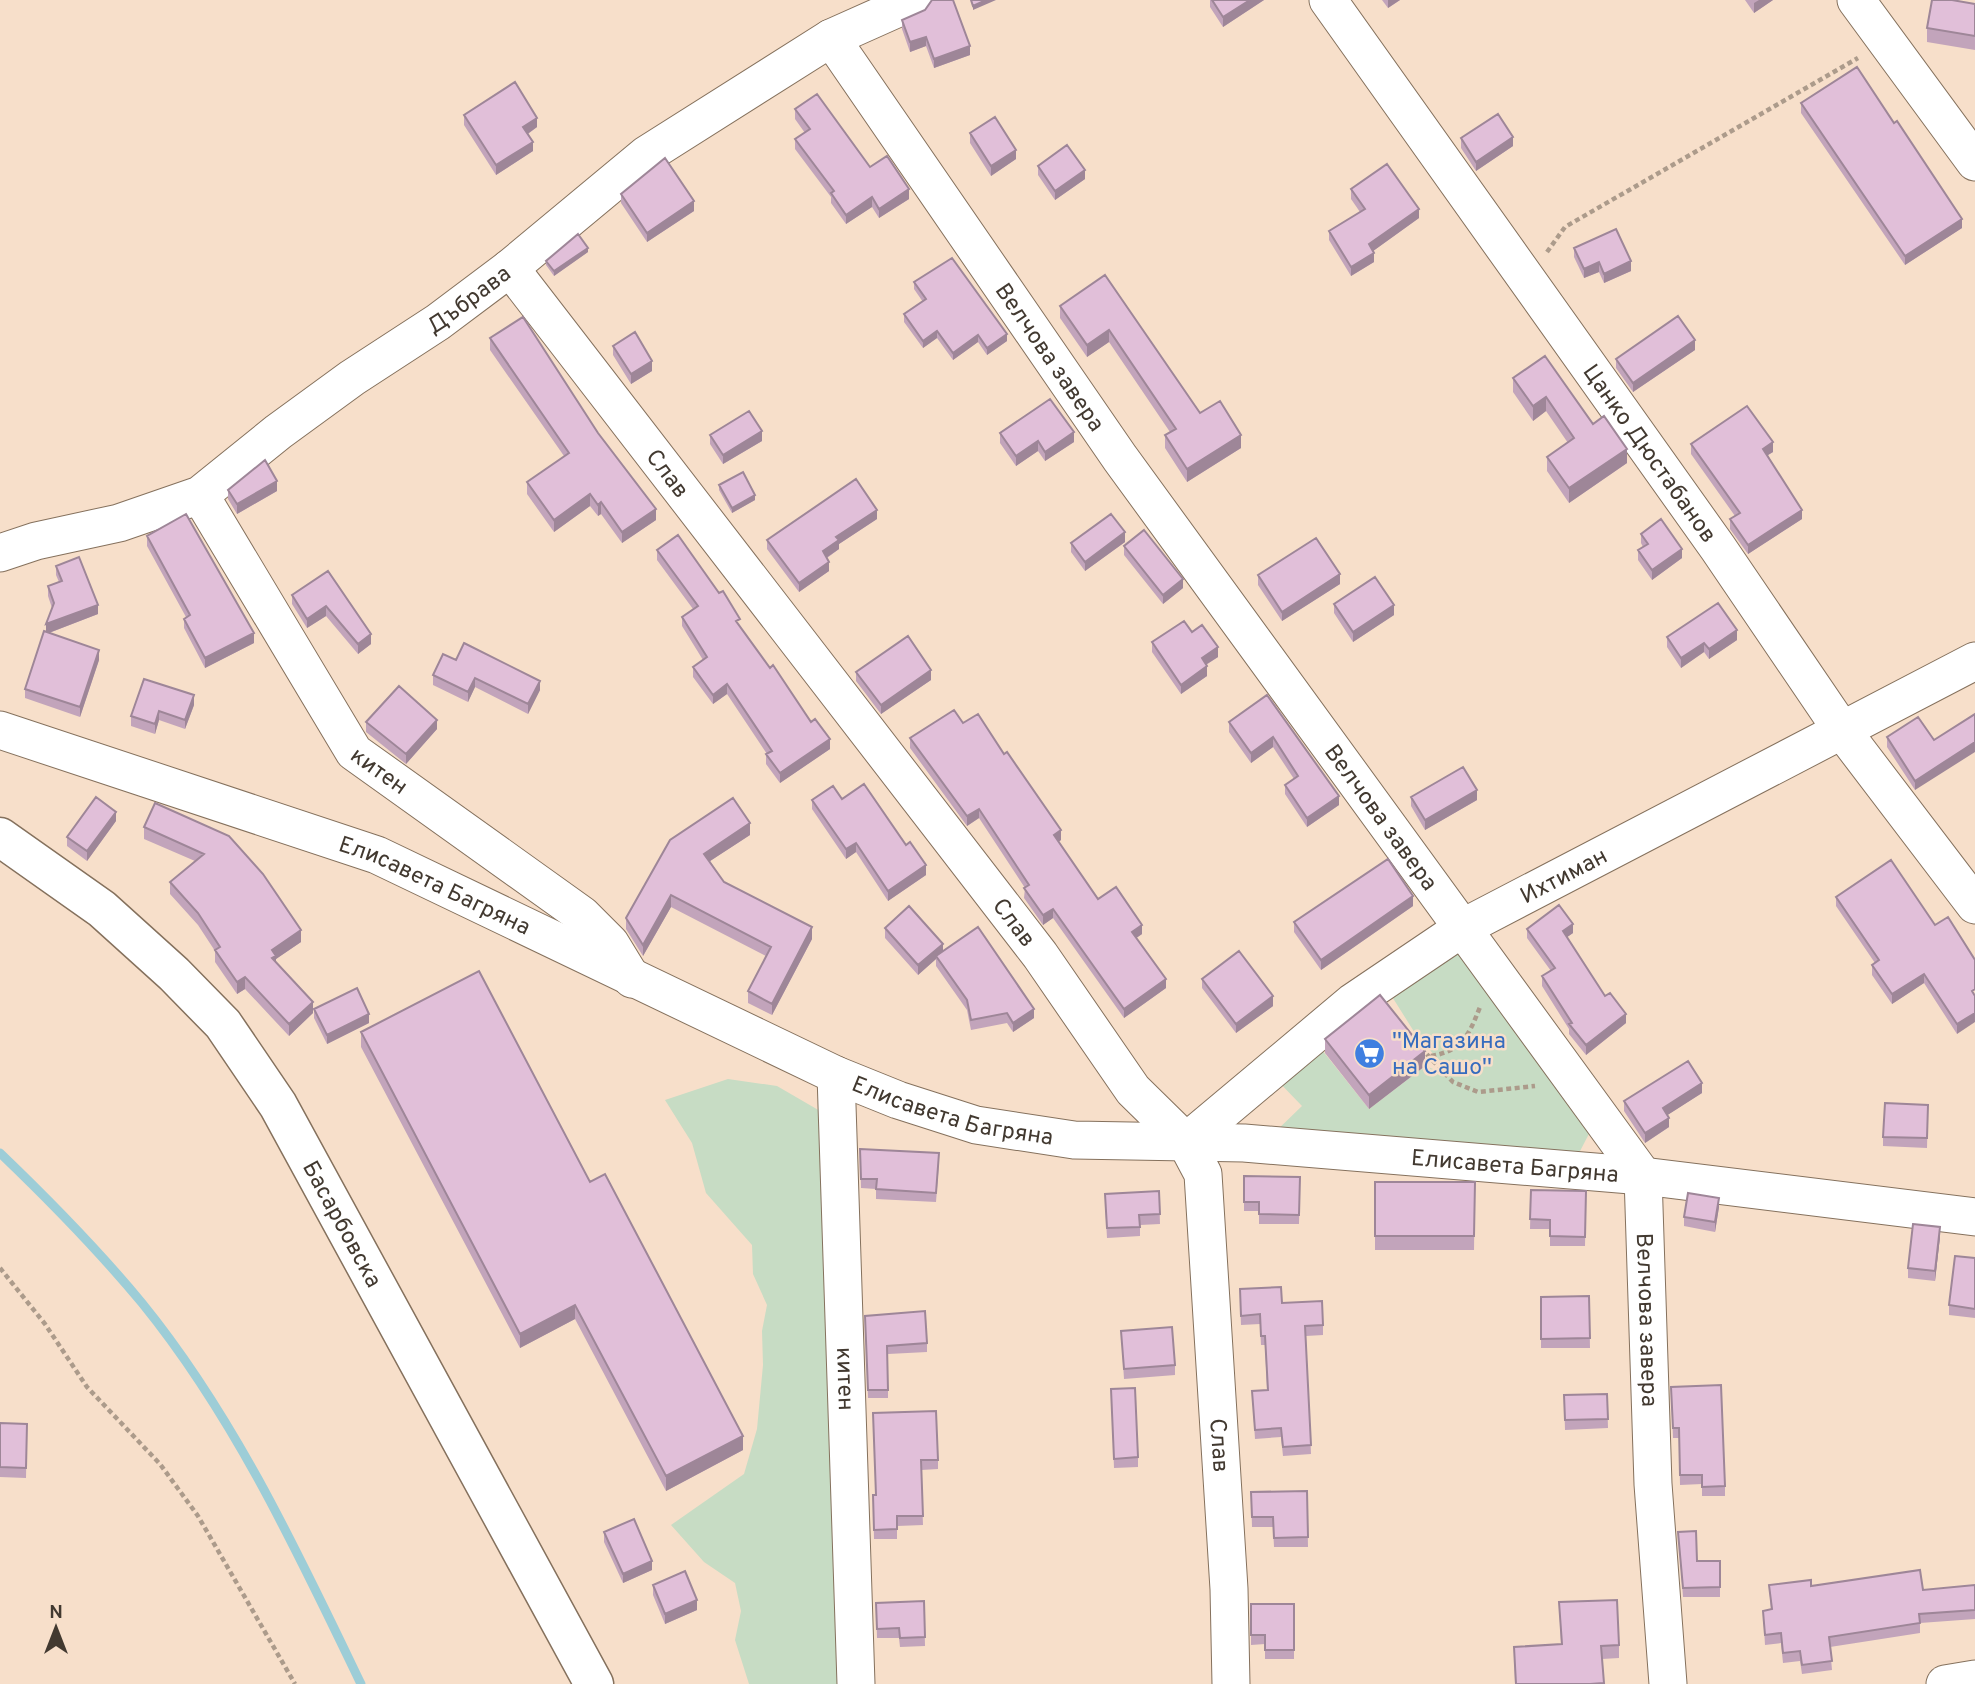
<svg xmlns="http://www.w3.org/2000/svg" width="1975" height="1684" font-family="Overpass,sans-serif">
<rect width="100%" height="100%" fill="#f7dfca"/>
<!-- green -->
<path fill="#c7dcc4" d="M1454 940 1591 1130 1579 1153 1271 1136 1302 1106 1273 1076 1314 1040 1369 1109 1425 1066 1444 1073 1447 1068 1418 1038 1386 987Z
M728 1079 777 1086 839 1122 852 1684H749L735 1640 741 1611 735 1583 704 1562 671 1525 744 1474 757 1429 763 1365 762 1331 767 1305 753 1274 752 1245 706 1193 692 1143 665 1100Z"/>
<g fill="none" stroke-linecap="round" stroke-linejoin="round">
<!-- stream -->
<path stroke="#9dcdd7" stroke-width="9" d="M0 1153C49 1200 99 1251 142 1303 234 1416 298 1553 361 1684"/>
<defs>
<g id="street">
<path id="s1" d="M1328 0 1718 548 1841 729 1975 905"/>
<path d="M1856 0 1975 162"/>
<path id="s2" d="M831 38 1120 458 1643 1176 1653 1484 1668 1684"/>
<path id="s3" d="M510 268 1040 955 1133 1090 1186 1142 1203 1174 1229 1589 1231 1684"/>
<path id="s4" d="M200 495 354 752 582 915 610 943 632 979"/>
<path id="s5" d="M0 553 36 541 119 523 200 495 278 432 352 378 438 322 510 268 646 155 831 38 916 0"/>
<path id="s6" d="M0 730 377 855 836 1075 898 1100 976 1125 1074 1140 1244 1143 1643 1176 1975 1217"/>
<path id="s7" d="M836 1075 856 1684"/>
<path id="s8" d="M1186 1142 1353 1002 1464 927 1975 661"/>
<path d="M1945 1684 1975 1679"/>
</g>
<g id="secondary">
<path id="s9" d="M0 837 102 909 174 974 223 1024 278 1105 594 1684"/>
</g>
</defs>
<!-- street casing -->
<use href="#street" stroke="#85715d" stroke-width="39"/>
<!-- secondary casing -->
<use href="#secondary" stroke="#85715d" stroke-width="41"/>
<!-- path -->
<path stroke="#ac9b8b" stroke-width="4.5" stroke-dasharray="5 3.5" stroke-linecap="butt" d="M1547 252 1565 227 1858 58
M1421 1048 1453 1082 1478 1092 1535 1086
M1431 1056C1462 1051 1469 1035 1480 1007
M0 1268 45 1324 87 1387 160 1464 198 1516 295 1684"/>
<!-- street -->
<use href="#street" stroke="#fff" stroke-width="37"/>
<!-- secondary -->
<use href="#secondary" stroke="#fff" stroke-width="38"/>
</g>
<!-- wall -->
<path fill="#c2a4bb" d="M1210 0H1264L1223 27 1210 7Z
M1382 0H1400L1388 8Z
M1745 0H1773L1754 13Z
M1975 4V50L1927 42V28Z
M902 20 970 55 934 68 926 46 910 52 902 29Z
M1801 103 1962 228 1905 265 1801 113Z
M795 109 870 167 909 199 879 218 872 207 846 224 831 203V197L795 149V139L805 133 795 119Z
M464 115 537 127 528 134 533 151 496 175 464 125Z
M970 133 1016 159 991 176 970 143Z
M1461 138 1513 146 1476 171 1461 148Z
M1038 166 1085 179 1055 200 1038 175Z
M1351 189 1419 218 1373 251 1374 262 1351 276 1329 240V231L1360 212 1351 199Z
M621 194 694 211 647 242 621 203Z
M1574 248 1631 271 1604 283 1599 272 1584 278 1574 257Z
M588 252 554 276 546 265V261Z
M1105 275 1200 413 1241 448 1187 482 1165 448V435L1170 432 1109 342 1087 357 1060 318V306Z
M914 282 1007 341 987 355 978 342 953 360 937 338 923 348 904 322V314L923 302 914 289Z
M490 338 598 433 656 520 622 543 601 514 598 516 590 506 554 532 527 494V482L564 456 490 350Z
M613 346 652 371 631 384 613 355Z
M1695 350 1633 392 1616 368V359Z
M1513 378 1593 424 1627 463 1569 503 1547 471V457L1568 443 1546 411 1533 421 1513 392Z
M1000 433 1074 442 1045 461 1038 451 1016 466 1000 443Z
M710 435 762 441 723 464 710 444Z
M1691 444 1773 452 1768 455 1802 519 1748 554 1730 529V519L1735 516 1691 454Z
M719 485 755 500 732 513 719 490Z
M228 490 277 491 237 514 228 499Z
M877 519 839 544V549L827 558 829 571 799 592 767 549V540Z
M1641 534 1682 558 1652 580 1638 560V550L1643 547 1641 543Z
M147 536 254 643 205 668 184 628V619L186 617 147 546Z
M1125 542 1085 571 1071 552V543Z
M1124 546 1183 588 1163 604 1124 555Z
M657 550 740 627 830 749 780 783 766 764V754H767L727 694 713 704 693 677V667L703 660 682 626V617L693 609 657 560Z
M56 566 98 614 49 633 99 660 80 717 25 698V689L46 632 52 608 48 596V586L59 582 56 575Z
M328 571 371 644 358 654 326 616 307 628 292 604V595Z
M1258 575 1340 584 1282 621 1258 585Z
M1334 604 1394 615 1353 642 1334 613Z
M1192 632 1218 657 1206 665 1207 676 1181 694 1152 652V642Z
M1667 637 1737 640 1709 659 1704 652 1681 668 1667 647Z
M456 660 540 690 528 714 475 687 468 702 433 685V675Z
M856 672 931 680 881 714 856 681Z
M1267 695 1339 805 1307 827 1285 794V785L1294 779 1273 747 1251 763 1229 732V722Z
M194 705 185 729 159 720 155 734 131 726V716Z
M366 722 437 729 406 764 366 732Z
M963 723 1004 754 1061 840 1058 842 1098 899 1142 934 1136 938 1166 988 1124 1018 1053 918 1043 925 1024 898 1025 888 979 818 967 826 910 748V738Z
M1887 737 1934 740 1915 790 1887 747Z
M1411 797 1477 800 1425 830 1411 806Z
M842 799 926 875 888 901 856 852 846 859 812 809V800Z
M155 803 301 942 276 959V962L313 1013 289 1036 245 989 237 994 215 962V951L198 925 170 894V882L195 861 144 839V827Z
M116 821 87 861 67 846V837Z
M750 835 710 861 724 882 812 939 772 1015 748 1003V991L766 956 671 907 643 956 626 929V918L670 840Z
M1836 897 1935 925 1975 960 1957 1034 1924 983 1892 1004 1872 975V965L1875 963 1836 906Z
M1413 906 1321 970 1294 932V922Z
M885 928 943 951 1034 1018 1013 1032 1007 1023 971 1030 967 1010 936 966V959L918 975 885 938Z
M1527 929 1573 933 1567 937 1605 996 1626 1023 1586 1055 1569 1034V1029L1542 986V976L1551 971 1527 938Z
M1202 979 1273 1006 1236 1033 1202 988Z
M314 1009 369 1023 327 1044 314 1018Z
M361 1032 590 1182 743 1450 666 1491 575 1319 520 1348 361 1047Z
M1325 1039 1425 1066 1369 1109 1325 1053Z
M1702 1093 1667 1115 1669 1127 1645 1143 1624 1111V1101Z
M1928 1105 1927 1148 1883 1146V1137Z
M860 1149 939 1163 936 1202 876 1199V1189L861 1188Z
M1244 1176 1300 1177 1299 1224H1259V1211H1244Z
M1375 1182H1475L1474 1250H1375Z
M1531 1190 1586 1191 1585 1246H1550V1229H1530Z
M1159 1191 1160 1224 1140 1225V1236L1107 1238 1105 1203Z
M1719 1207 1715 1232 1684 1226V1217Z
M1940 1237 1935 1281 1908 1278V1268Z
M1975 1258V1318L1949 1315V1305Z
M1589 1296 1590 1348H1541V1297Z
M1240 1299 1282 1303 1323 1325V1335L1306 1336 1311 1454 1283 1456 1281 1437 1255 1439 1252 1391 1267 1390 1265 1345H1261L1260 1324 1241 1325Z
M865 1316 927 1343V1352L888 1354V1398H868Z
M1121 1331 1175 1365V1375L1124 1379Z
M1671 1387 1725 1486V1496H1702V1484L1680 1485 1679 1438H1673Z
M1111 1389 1138 1457V1467L1114 1468Z
M1607 1394 1608 1428 1565 1430 1564 1395Z
M873 1413 938 1460V1469L921 1470 923 1525 897 1526V1539H874L873 1495H876Z
M0 1423 27 1424 26 1478 0 1477Z
M1307 1491 1308 1547H1274L1273 1527H1252L1251 1492Z
M604 1532 652 1570 623 1583 604 1542Z
M1678 1532 1697 1561H1720V1597H1683Z
M653 1585 697 1610 665 1624 653 1595Z
M1769 1585 1923 1590 1975 1585V1619L1920 1623V1633L1830 1647 1832 1670 1802 1674 1800 1661 1783 1663 1781 1643 1765 1645 1763 1611 1771 1610Z
M924 1601 925 1646 900 1647 899 1638H877L876 1603Z
M1559 1602 1619 1645V1658L1602 1659 1604 1684H1515L1514 1647 1561 1644Z
M1251 1604H1294V1659H1265V1644L1251 1645Z"/>
<!-- shaded-wall -->
<path fill="#9e8698" d="M986 0H996L973 10V6Z
M1250 0H1264L1223 27V17Z
M1388 0H1400L1388 8Z
M1759 0H1773L1754 13V3Z
M926 37V46L910 52V42Z
M970 46V55L934 68V59Z
M537 118V127L523 137V127Z
M1513 137V146L1476 171V162Z
M533 142V151L496 175V165Z
M1016 150V159L991 176V166Z
M1085 170V179L1055 200V191Z
M909 189V199L879 218V209Z
M872 197V207L846 224V215Z
M694 201V211L647 242V233Z
M1419 209V218L1369 254V244Z
M1962 219V228L1905 265V256Z
M588 248V252L554 276V271Z
M1374 253V262L1351 276V267Z
M1631 261V271L1604 283V274Z
M1599 262V272L1584 278V269Z
M1109 330V342L1087 357V345Z
M937 331V338L923 348V341Z
M1007 334V341L987 355V348Z
M978 335V342L953 360V353Z
M1695 340V350L1633 392V383Z
M652 361V371L631 384V374Z
M1546 397V411L1533 421V406Z
M762 431V441L723 464V455Z
M1074 432V442L1045 461V452Z
M1241 435V448L1187 482V469Z
M1038 441V451L1016 466V456Z
M1773 442V452L1763 458V449Z
M1627 449V463L1569 503V488Z
M277 481V491L237 514V504Z
M590 494V506L554 532V520Z
M755 495V500L732 513V508Z
M601 502V514L598 516V505Z
M656 509V520L622 543V532Z
M877 510V519L839 544V549L823 560V551L836 537Z
M1802 510V519L1748 554V545Z
M1125 532V542L1085 571V562Z
M1682 549V558L1652 580V570Z
M829 562V571L799 592V583Z
M1340 574V584L1282 621V612Z
M1183 579V588L1163 604V595Z
M98 605V614L46 634V624Z
M1394 605V615L1353 642V632Z
M326 606V616L307 628V619Z
M1737 630V640L1709 659V649Z
M254 633V643L205 668V658Z
M371 634V644L358 654V644Z
M1704 643V652L1681 668V658Z
M1218 647V657L1202 667V658Z
M99 650V660L80 717V707Z
M1207 666V676L1181 694V685Z
M931 670V680L881 714V705Z
M475 678V687L468 702V692Z
M540 681V690L528 714V704Z
M727 684V694L713 704V695Z
M194 695V705L185 729V720Z
M159 711V720L155 734V724Z
M437 720V729L406 764V754Z
M1273 737V747L1251 763V753Z
M830 739V749L780 783V773Z
M1975 742V752L1915 790V781Z
M1477 790V800L1425 830V820Z
M1339 796V805L1307 827V818Z
M979 809V818L967 826V816Z
M116 812V821L87 861V851Z
M750 823V835L704 865V854Z
M1061 830V840L1054 845V835Z
M856 843V852L846 859V849Z
M926 865V875L888 901V891Z
M671 895V907L643 956V945Z
M1413 896V906L1321 970V960Z
M1053 909V918L1043 925V915Z
M1573 924V933L1563 940V931Z
M1142 925V934L1132 941V932Z
M812 927V939L772 1015V1004Z
M301 930V942L276 959V968L272 970V950Z
M943 944V954L936 956V959L918 975V965Z
M1924 974V983L1892 1004V994Z
M245 977V989L237 994V982Z
M1166 979V988L1124 1018V1009Z
M1273 996V1006L1236 1033V1024Z
M313 1002V1013L289 1036V1024Z
M1034 1009V1018L1013 1032V1023Z
M1975 1013V1022L1957 1034V1024Z
M369 1014V1023L327 1044V1035Z
M1626 1014V1023L1586 1055V1045Z
M1425 1051V1066L1369 1109V1095Z
M1702 1083V1093L1663 1118V1108Z
M1669 1118V1127L1645 1143V1133Z
M1719 1198V1207L1715 1232V1222Z
M1940 1227V1237L1935 1281V1271Z
M575 1305V1319L520 1348V1334Z
M743 1436V1450L666 1491V1476Z
M652 1561V1570L623 1583V1574Z
M697 1600V1610L665 1624V1614Z"/>
<!-- building -->
<path fill="#e1bfd9" stroke="#9e8698" stroke-width="2" d="M932 0H953L970 46 934 59 926 37 910 42 902 20 925 10Z
M971 0H986L973 6Z
M1212 0H1250L1223 17Z
M1932 0H1952L1975 4V36L1927 28Z
M1857 67 1894 123 1897 121 1962 219 1905 256 1801 103Z
M515 82 537 118 523 127 533 142 496 165 464 115Z
M817 94 870 167 887 156 909 189 879 209 872 197 846 215 831 193 834 191 795 139 810 129 795 109Z
M1498 114 1513 137 1476 162 1461 138Z
M995 117 1016 150 991 166 970 133Z
M1067 145 1085 170 1055 191 1038 166Z
M665 158 694 201 647 233 621 194Z
M1387 164 1419 209 1369 244 1374 253 1351 267 1329 231 1365 209 1351 189Z
M1616 229 1631 261 1604 274 1599 262 1584 269 1574 248Z
M578 234 588 248 554 271 546 261Z
M952 258 1007 334 987 348 978 335 953 353 937 331 923 341 904 314 926 299 914 282Z
M1105 275 1200 413 1220 401 1241 435 1187 469 1165 435 1176 429 1109 330 1087 345 1060 306Z
M1678 316 1695 340 1633 383 1616 359Z
M523 317 598 433 656 509 622 532 601 502 598 505 590 494 554 520 527 482 569 453 490 338Z
M635 332 652 361 631 374 613 346Z
M1545 356 1593 424 1604 416 1627 449 1569 488 1547 457 1574 438 1546 397 1533 406 1513 378Z
M1050 399 1074 432 1045 452 1038 441 1016 456 1000 433Z
M1747 406 1773 442 1763 449 1802 510 1748 545 1730 519 1740 513 1691 444Z
M749 411 762 431 723 455 710 435Z
M265 460 277 481 237 504 228 490Z
M743 472 755 495 732 508 719 485Z
M856 479 877 510 836 537 839 540 823 551 829 562 799 583 767 540Z
M186 514 254 633 205 658 184 619 190 615 147 536Z
M1111 514 1125 532 1085 562 1071 543Z
M1661 519 1682 549 1652 570 1638 550 1648 544 1641 534Z
M1144 530 1183 579 1163 595 1124 546Z
M678 535 719 593 723 591 740 619 736 621 770 668 773 665 811 722 815 719 830 739 780 773 766 754 772 751 727 684 713 695 693 667 707 657 682 617 698 606 657 550Z
M1316 538 1340 574 1282 612 1258 575Z
M79 557 98 605 46 624 54 603 48 586 62 581 56 566Z
M328 571 371 634 358 644 326 606 307 619 292 595Z
M1375 577 1394 605 1353 632 1334 604Z
M1718 603 1737 630 1709 649 1704 643 1681 658 1667 637Z
M1184 621 1192 632 1202 625 1218 647 1202 658 1207 666 1181 685 1152 642Z
M44 631 99 650 80 707 25 689Z
M908 636 931 670 881 705 856 672Z
M464 643 540 681 528 704 475 678 468 692 433 675 443 654 456 660Z
M144 679 194 695 185 720 159 711 155 724 131 716Z
M399 686 437 720 406 754 366 722Z
M1267 695 1339 796 1307 818 1285 785 1298 776 1273 737 1251 753 1229 722Z
M954 710 963 723 978 714 1004 754 1007 752 1061 830 1054 835 1098 899 1116 887 1142 925 1132 932 1166 979 1124 1009 1053 909 1043 915 1024 888 1029 885 979 809 967 816 910 738Z
M1975 714V742L1915 781 1887 737 1918 717 1934 740Z
M1463 767 1477 790 1425 820 1411 797Z
M864 784 906 845 910 842 926 865 888 891 856 843 846 849 812 800 833 786 842 799Z
M96 797 116 812 87 851 67 837Z
M733 798 750 823 704 854 724 882 812 927 772 1004 748 991 771 947 671 895 643 945 626 918 670 840Z
M155 803 229 836 263 874 301 930 272 950 276 956 272 958 313 1002 289 1024 245 977 237 982 215 950 220 947 198 913 170 882 204 854 144 827Z
M1388 859 1413 896 1321 960 1294 922Z
M1891 860 1935 925 1948 917 1975 960V989L1972 991 1975 996V1013L1957 1024 1924 974 1892 994 1872 965 1879 960 1836 897Z
M1559 905 1573 924 1563 931 1605 996 1610 993 1626 1014 1586 1045 1569 1024 1572 1023 1542 976 1555 968 1527 929Z
M909 906 943 944 918 965 885 928Z
M978 927 1034 1009 1013 1023 1007 1013 971 1020 967 1000 936 956Z
M1239 951 1273 996 1236 1024 1202 979Z
M479 971 590 1182 605 1174 743 1436 666 1476 575 1305 520 1334 361 1032Z
M357 988 369 1014 327 1035 314 1009Z
M1380 995 1425 1051 1369 1095 1325 1039Z
M1688 1061 1702 1083 1663 1108 1669 1118 1645 1133 1624 1101Z
M1885 1103 1928 1105 1927 1138 1883 1137Z
M860 1149 939 1153 936 1193 876 1189 877 1179H861Z
M1244 1176 1300 1177 1299 1215 1259 1214V1202H1244Z
M1375 1182H1475L1474 1236H1375Z
M1531 1190 1586 1191 1585 1237 1550 1236V1220L1530 1219Z
M1159 1191 1160 1214 1139 1215 1140 1227 1107 1228 1105 1194Z
M1688 1193 1719 1198 1715 1222 1684 1217Z
M1913 1224 1940 1227 1935 1271 1908 1268Z
M1955 1256 1975 1258V1309L1949 1305Z
M1281 1287 1282 1303 1322 1301 1323 1325 1305 1326 1311 1445 1283 1447 1281 1428 1255 1430 1252 1391 1268 1390 1265 1336H1261L1260 1314 1241 1316 1240 1289Z
M1589 1296 1590 1338 1541 1339V1297Z
M925 1311 927 1343 887 1346 888 1390H868L865 1316Z
M1172 1327 1175 1365 1124 1369 1121 1331Z
M1721 1385 1725 1486 1702 1487V1475H1680L1679 1428H1673L1671 1387Z
M1135 1388 1138 1457 1114 1459 1111 1389Z
M1607 1394 1608 1419 1565 1420 1564 1395Z
M936 1411 938 1460H921L923 1516H897V1529L874 1530 873 1495H876L873 1413Z
M0 1423 27 1424 26 1468 0 1467Z
M1307 1491 1308 1537 1274 1538 1273 1517H1252L1251 1492Z
M634 1519 652 1561 623 1574 604 1532Z
M1696 1531 1697 1561H1720V1587L1683 1588 1678 1532Z
M1920 1570 1923 1590 1975 1585V1610L1919 1614 1920 1623 1829 1637 1832 1661 1802 1665 1800 1651 1783 1653 1781 1633 1765 1635 1763 1611 1772 1609 1769 1585 1811 1580V1586Z
M685 1571 697 1600 665 1614 653 1585Z
M1617 1600 1619 1645 1601 1646 1604 1683 1590 1684H1516L1514 1647 1562 1644 1559 1602Z
M924 1601 925 1637 900 1638 899 1628 877 1629 876 1603Z
M1251 1604H1294V1650H1265V1635H1251Z"/>
<!-- icons -->
<defs>
<symbol id="supermarket-disc" viewBox="-11 -11 22 22"><circle r="9.5" fill="#3f7fe0" stroke="#f7dfca"/><path d="M-6-5.5h2.5l.6 2H6L4.5 2H-2.5L-4.4-4H-6ZM-1.5 3.2a1.3 1.3 0 1 0 .1 0ZM3 3.2a1.3 1.3 0 1 0 .1 0Z" fill="#fff"/></symbol>
</defs>
<g fill-rule="evenodd">
<use href="#supermarket-disc" x="1352" y="1036" width="35" height="35"/>
</g>
<g text-anchor="middle" stroke-width="5" stroke-linejoin="round" paint-order="stroke">
<!-- street labels -->
<g font-size="23" fill="#423930" stroke="#f7dfca">
<text dy="8" stroke="none"><textPath href="#s5" startOffset="541">Дъбрава</textPath></text>
<text dy="8" stroke="none"><textPath href="#s2" startOffset="387">Велчова завера</textPath></text>
<text dy="8" stroke="none"><textPath href="#s1" startOffset="556">Цанко Дюстабанов</textPath></text>
<text dy="8" stroke="none"><textPath href="#s3" startOffset="259">Слав</textPath></text>
<text dy="8" stroke="none"><textPath href="#s4" startOffset="331">китен</textPath></text>
<text dy="8" stroke="none"><textPath href="#s2" startOffset="954">Велчова завера</textPath></text>
<text dy="8" stroke="none"><textPath href="#s8" startOffset="464">Ихтиман</textPath></text>
<text dy="8" stroke="none"><textPath href="#s6" startOffset="462">Елисавета Багряна</textPath></text>
<text dy="8" stroke="none"><textPath href="#s3" startOffset="826">Слав</textPath></text>
<text dy="8" stroke="none"><textPath href="#s6" startOffset="1029">Елисавета Багряна</textPath></text>
<text dy="8" stroke="none"><textPath href="#s6" startOffset="1596">Елисавета Багряна</textPath></text>
<text dy="8" stroke="none"><textPath href="#s9" startOffset="525">Басарбовска</textPath></text>
<text dy="8" stroke="none"><textPath href="#s2" startOffset="1542">Велчова завера</textPath></text>
<text dy="8" stroke="none"><textPath href="#s7" startOffset="304">китен</textPath></text>
<text dy="8" stroke="none"><textPath href="#s3" startOffset="1414">Слав</textPath></text>
</g>
<!-- shop labels -->
<g font-size="23" fill="#366cbe" stroke="#f7dfca" text-anchor="start">
<text x="1392" y="1048">''Магазина<tspan x="1392" dy="26">на Сашо''</tspan></text>
</g>
</g>
<!-- north arrow -->
<g transform="translate(56 1628)" stroke="#f7dfca" stroke-width="5" paint-order="stroke">
<path d="M0-5L12 26L0 18L-12 26Z" fill="#423930"/>
<text y="-10" font-size="19" font-weight="bold" text-anchor="middle" fill="#423930">N</text>
</g>
</svg>
